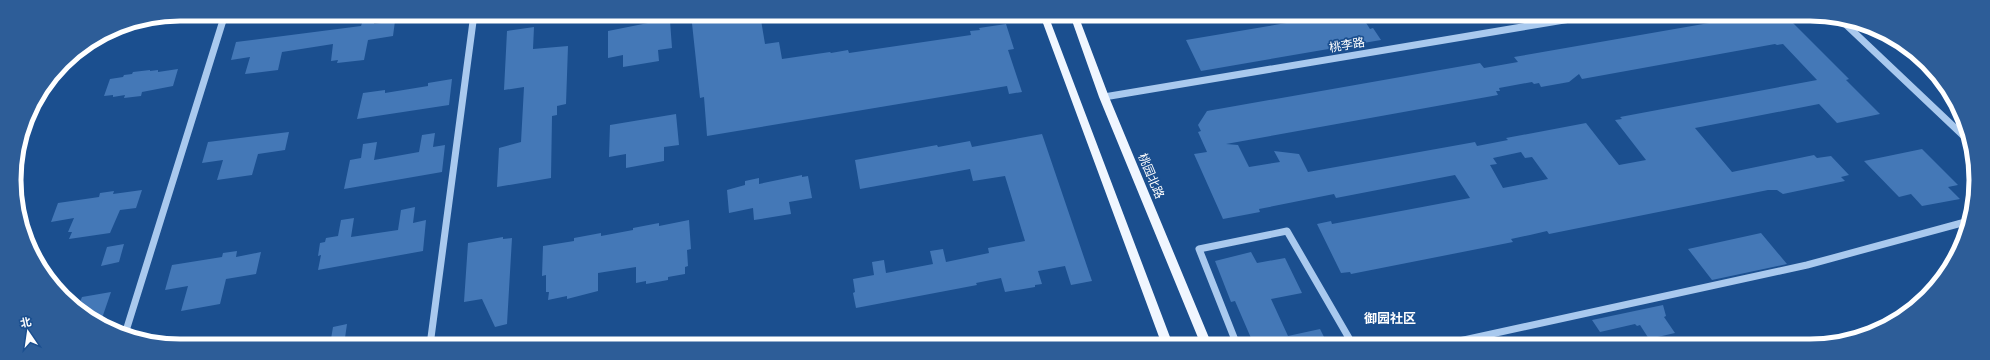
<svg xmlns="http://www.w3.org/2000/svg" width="1990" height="360" font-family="'Archivo Narrow','Noto Sans SC',sans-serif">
<rect width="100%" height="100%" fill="#1b4f8f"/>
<!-- building -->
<path fill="#4478b7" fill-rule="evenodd" d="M365 14H376L374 24 395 21 393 36 368 40 364 60 337 63 338 60 331 61 333 44 282 52 278 70 245 74 250 57 231 60 236 42 361 26Z
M691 14H760L765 44 779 42 782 59 830 52 831 53 848 50 849 53 971 35 970 31 980 30 979 28 1006 24 1014 49 1008 50 1022 92 1009 94 1007 86 707 136 704 97 700 98Z
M1334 15H1361L1370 29 1373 28 1381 40 1201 71 1186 40Z
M1755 15H1772L1792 22 1849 79 1846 80 1880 114 1837 123 1819 104 1695 128 1732 172 1814 155 1817 158 1831 156 1849 175 1841 177 1845 181 1783 194 1777 190H1768L1549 234 1547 231 1530 235 1511 239 1513 242 1351 274 1350 272 1341 273 1317 224 1331 221 1332 224 1470 198 1455 175 1336 198 1334 194 1259 209 1260 212 1223 219 1194 154 1207 152 1198 132 1201 131 1198 125 1207 111 1480 63 1484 68 1518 62 1514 57ZM1775 44 1777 45 1783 44 1817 80 1620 117 1622 119 1615 120 1646 160 1619 165 1586 123 1506 138 1508 140 1477 146 1475 142 1308 172 1299 154 1274 151 1280 162 1249 167 1238 145 1226 144 1498 95 1496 91H1500L1499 88 1532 82 1534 84 1539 83 1541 87 1569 82 1579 74 1582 79ZM1521 152 1525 158 1532 157 1548 179 1503 188 1490 165 1497 164 1493 158Z
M658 21V23L670 21 672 48 658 50 659 61 623 67V55L608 58V31Z
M534 27 533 49 568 46 566 104 557 106V115L552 116 551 178 497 187 499 148 521 142 524 87 504 90 507 31Z
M178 69 173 86 142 92 141 96 124 98 125 95 113 97V95L104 96 110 79 123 77 124 75 132 74 133 72 150 70V71L158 70V72Z
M452 79 449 105 357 119 363 93 385 90V93L428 86V83Z
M676 114 679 145 664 147V161L626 168V154L609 157 610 125Z
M289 132 285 150 258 154 252 175 217 180 223 160 202 163 208 142Z
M435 133 433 147 445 145 442 172 344 189 350 160 361 158 363 144 377 142 374 160 419 152 422 135Z
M1042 134 1092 281 1071 285 1065 266 1038 271 1042 284 1035 285V287L1005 292 1001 278 976 283 977 285 856 308 853 293 855 292 853 279 874 275 872 262 884 260 886 273 933 264 930 251 943 249 946 262 989 253 988 248 1025 241 1005 176 973 181 970 169 860 189 855 160 937 145 938 147 970 141 972 147Z
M1922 149 1958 185 1948 187 1960 199 1922 206 1911 194 1899 197 1864 161Z
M802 175V177L808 176 812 198 789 202 791 214 754 220 753 208 729 213 727 190 745 185V181L759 178V184Z
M142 190 136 208 120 210 110 233 69 239 72 232H68L74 218 51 222 58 203 99 197 100 193 114 191 113 194Z
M415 207 413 223 426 220 423 251 318 270 321 255 318 256 320 243 325 242 326 238 338 236 341 220 354 218 351 237 398 230 401 210Z
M689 220 691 249 687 250 688 266 685 267V274L668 277V280L646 284V281L636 283V267L598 273V291L567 299V296L548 300 549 292H546V275L542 276 543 246 574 241V238L601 233V236L633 230V228L659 223V226Z
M1761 233 1787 264 1712 280 1688 249Z
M503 237V239L512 238 507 324 495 327 482 299 464 302 468 243Z
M124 244 119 262 101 266 107 247Z
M237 251 236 257 261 252 256 274 226 279 220 304 181 311 188 286 165 290 172 265 222 257 223 253Z
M1251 252 1257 263 1285 258 1302 293 1271 299 1288 336 1320 329 1328 345H1254L1235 301 1231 302 1215 261Z
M111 292 100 324 78 307 82 297Z
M1663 305 1666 316 1664 317 1675 333 1649 339 1640 325 1637 326 1635 324 1600 332 1592 320Z
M347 324 344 345H330L333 327Z"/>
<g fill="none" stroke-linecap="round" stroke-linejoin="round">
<!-- minor -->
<path stroke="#a9c9ee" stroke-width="7" d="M1839 18 1971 143
M1104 97 1594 15
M125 334 225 14
M430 345 474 14
M1237 345 1199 249 1287 231 1353 345
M1441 345 1807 265 1969 221"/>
<!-- major -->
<path fill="#f0f6ff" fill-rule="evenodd" d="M1040 15H1048L1173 345H1162Z
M1070 15H1078L1109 97 1212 345H1201L1099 97Z"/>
</g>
<g text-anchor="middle" stroke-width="3.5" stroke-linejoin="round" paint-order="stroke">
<!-- street labels -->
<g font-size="12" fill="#fff" stroke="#1b4f8f">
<text transform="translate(1347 45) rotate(-10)" y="4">桃李路</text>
<text transform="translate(1151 176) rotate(67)" y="4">桃园北路</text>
</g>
<!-- neighbourhood labels -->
<g font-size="13" font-weight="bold" fill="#fff" stroke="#1b4f8f">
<text x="1390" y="323">御园社区</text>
</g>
</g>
<!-- crop -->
<path d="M0 0H1990V360H0ZM180 21H1810A159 159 0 0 1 1969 180V180A159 159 0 0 1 1810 339H180A159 159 0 0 1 21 180V180A159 159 0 0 1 180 21Z" fill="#2d5d98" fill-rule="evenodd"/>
<path fill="none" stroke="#fff" stroke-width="5" d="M180 21H1810A159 159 0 0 1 1969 180V180A159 159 0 0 1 1810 339H180A159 159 0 0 1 21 180V180A159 159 0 0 1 180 21Z"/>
<!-- north arrow -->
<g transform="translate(28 332) rotate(347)" stroke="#1b4f8f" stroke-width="3" paint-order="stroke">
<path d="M0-3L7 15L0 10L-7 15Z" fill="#ffffff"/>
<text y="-6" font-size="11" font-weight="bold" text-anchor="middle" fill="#ffffff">北</text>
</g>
</svg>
